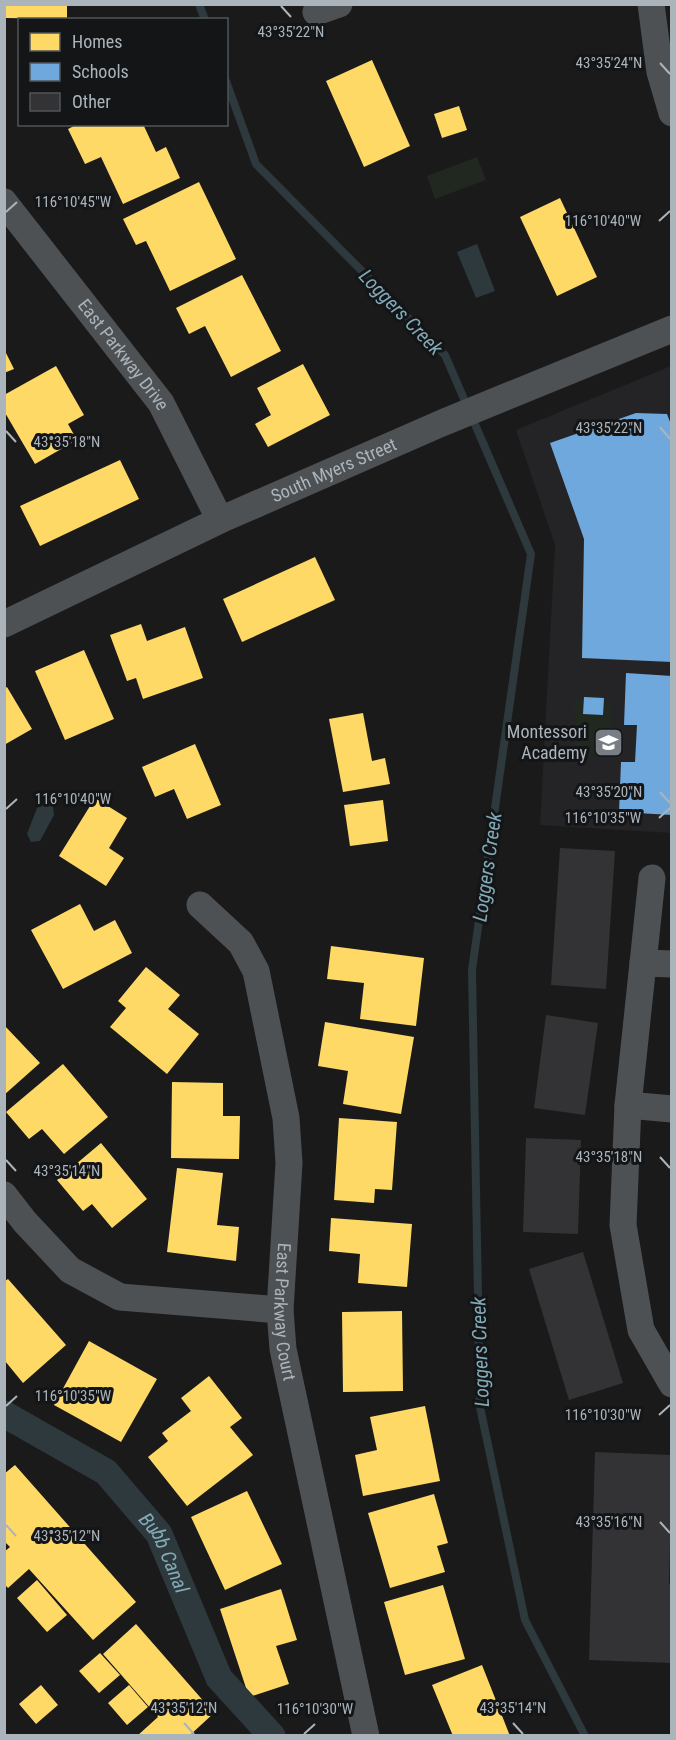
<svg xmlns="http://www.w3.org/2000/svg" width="676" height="1740" font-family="'Roboto Condensed',sans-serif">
<rect width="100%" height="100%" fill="#1a1a1b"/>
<!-- built -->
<path fill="#242427" d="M671 366V833L540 825 555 545 516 430Z"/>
<!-- green -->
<path fill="#202820" d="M477 157 486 180 435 199 427 176Z
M590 695 602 698 613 707 611 756 573 753 576 714 571 707 580 698Z"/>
<!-- water -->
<path fill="#2d393d" d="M477 244 495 291 476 298 457 252Z
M45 803 53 807 54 815 40 841 31 842 27 834 37 808Z"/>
<!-- homes -->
<path fill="#ffd966" d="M6 4H67V19L6 18Z
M372 60 410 146 364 167 326 81Z
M459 106 467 130 442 138 434 114Z
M78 124H143L156 152 166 147 180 178 123 204 101 157 85 164 68 129Z
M199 182 236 259 170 291 146 241 136 245 123 219Z
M560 198 597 277 557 296 520 217Z
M242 275 281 351 231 377 205 326 189 334 176 308Z
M4 349 14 369 4 373Z
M303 364 330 415 268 447 255 424 271 415 257 388Z
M56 366 84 415 68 424 77 440 35 464 4 411V395Z
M120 460 139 499 40 546 20 506Z
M315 557 335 600 242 642 223 599Z
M141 624 147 641 185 627 203 678 143 699 136 678 127 681 110 635Z
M84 650 114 719 65 740 35 671Z
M7 687 32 729 4 745V689Z
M363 713 372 761 385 758 390 784 343 792 329 719Z
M195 744 221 805 187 819 174 789 155 797 142 767Z
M95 798 127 818 109 848 124 858 106 886 59 856Z
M383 800 388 841 350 846 344 805Z
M80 904 94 931 115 920 132 953 63 989 31 930Z
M331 946 424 958 416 1026 360 1019 364 983 327 979Z
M146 967 180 995 168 1009 199 1034 167 1074 110 1027 126 1008 118 1001Z
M325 1022 414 1037 401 1114 343 1104 348 1071 318 1066Z
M4 1025 40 1063 4 1095Z
M63 1064 108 1117 64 1154 42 1129 29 1139 6 1112Z
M172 1082 223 1083V1116H240L239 1159 171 1158Z
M339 1118 397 1122 392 1190 375 1189 374 1203 334 1200Z
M101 1143 147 1199 112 1228 92 1204 83 1211 57 1180Z
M177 1168 223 1173 217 1225 239 1227 236 1261 167 1252Z
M331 1218 412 1224 407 1287 358 1283 360 1254 329 1251Z
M8 1279 66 1345 23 1383 5 1361V1281Z
M402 1311 403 1391 343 1392 342 1312Z
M89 1341 157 1379 121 1442 54 1405Z
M209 1376 242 1418 230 1427 253 1455 187 1506 148 1457 168 1441 162 1433 191 1411 181 1398Z
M425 1406 440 1481 363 1496 355 1455 377 1450 370 1417Z
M15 1465 136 1602 93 1640 29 1569 8 1588 4 1584V1552L10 1547 4 1541V1474Z
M247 1491 282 1564 225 1590 191 1517Z
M434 1494 448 1543 437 1546 445 1572 390 1588 368 1513Z
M37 1580 67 1615 47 1632 17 1598Z
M443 1585 465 1659 405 1675 384 1602Z
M281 1589 297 1640 276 1646 289 1684 249 1697 220 1609Z
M136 1624 214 1713 189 1736H137L158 1717 103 1654Z
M100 1653 120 1675 99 1693 79 1671Z
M482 1665 510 1736H453L432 1685Z
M41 1685 58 1705 36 1724 19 1704Z
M129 1685 148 1707 127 1725 108 1703Z"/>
<!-- schools -->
<path fill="#6fa8dc" d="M636 413 667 414 672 427V662L582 658 584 539 550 443Z
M626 673 672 676V815L619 812 621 762H635L637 725H624Z
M584 697 604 698 603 715 583 714Z"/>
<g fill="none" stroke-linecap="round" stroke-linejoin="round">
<!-- stream -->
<path stroke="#2d393d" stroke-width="8" d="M199 4 205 20
M226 81 256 164 445 355 531 554 472 970 480 1407 525 1620 585 1736"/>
<!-- canal -->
<path stroke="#2d393d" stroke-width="27" id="s1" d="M4 1414 106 1472 159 1534 219 1678 272 1736"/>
</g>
<!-- building -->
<path fill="#333335" d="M560 848 615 851 606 989 551 985Z
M546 1015 598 1023 585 1115 534 1108Z
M526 1138 581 1140 578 1234 523 1232Z
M583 1252 623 1383 569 1400 529 1269Z
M595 1452 672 1455 669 1584H672V1663L589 1660Z"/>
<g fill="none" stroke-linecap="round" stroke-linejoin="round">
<!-- minor -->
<g stroke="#4e5154" stroke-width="27">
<path d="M651 4 660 72 672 113"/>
<path d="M316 12 339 4"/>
<path id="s2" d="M4 202 161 403 220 520"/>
<path id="s3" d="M4 624 220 520 442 423 672 329"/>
<path d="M652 878 628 1105 623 1225 641 1330 672 1384"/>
<path id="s4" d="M200 905 241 943 256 971 286 1118 289 1163 280 1310 283 1349 366 1736"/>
<path d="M643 963 672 964"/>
<path d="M628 1105 672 1109"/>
<path d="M4 1195 25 1222 70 1270 120 1297 280 1310"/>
</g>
</g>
<!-- ticks -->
<path fill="none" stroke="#abb4bb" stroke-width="2" d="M281 6 291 17M660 63 670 74M6 212 17 202M659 221 670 211M660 427 670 439M6 431 16 442M660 792 670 803M6 809 17 799M659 818 670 808M660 1157 670 1168M6 1160 16 1171M6 1406 17 1396M659 1415 670 1405M660 1522 670 1533M6 1525 16 1536M184 1723 194 1734M513 1723 523 1734M304 1734 315 1724"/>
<!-- icons -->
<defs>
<symbol id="school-square" viewBox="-11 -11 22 22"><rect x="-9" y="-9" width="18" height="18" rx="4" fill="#787e83" stroke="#141517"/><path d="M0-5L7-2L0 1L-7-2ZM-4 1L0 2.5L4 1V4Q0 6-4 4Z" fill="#fff"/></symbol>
</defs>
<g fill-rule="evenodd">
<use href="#school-square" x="592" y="726" width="33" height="33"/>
</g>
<g text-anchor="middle" stroke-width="6" stroke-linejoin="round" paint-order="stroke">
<!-- street labels -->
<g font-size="18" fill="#abb4bb" stroke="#141517">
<text dy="6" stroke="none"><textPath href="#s2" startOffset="194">East Parkway Drive</textPath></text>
<text dy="6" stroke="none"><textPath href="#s3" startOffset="364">South Myers Street</textPath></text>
<text dy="6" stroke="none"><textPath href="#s4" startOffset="432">East Parkway Court</textPath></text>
</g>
<!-- poi labels -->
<g font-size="18" fill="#abb4bb" stroke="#141517" text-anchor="end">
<text x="587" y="738">Montessori<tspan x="587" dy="21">Academy</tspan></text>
</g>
<!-- water labels -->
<g font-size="20" font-style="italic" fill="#82aab7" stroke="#141517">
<text transform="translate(401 312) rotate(46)" y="7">Loggers Creek</text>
<text transform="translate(487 867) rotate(-82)" y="7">Loggers Creek</text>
<text transform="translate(480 1352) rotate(-92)" y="7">Loggers Creek</text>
<text dy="7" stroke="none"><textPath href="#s1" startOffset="218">Bubb Canal</textPath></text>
</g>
</g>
<g font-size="15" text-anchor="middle" fill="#abb4bb" stroke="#141517" stroke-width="6" stroke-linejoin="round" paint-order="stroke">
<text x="291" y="37">43°35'22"N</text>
<text x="609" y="68">43°35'24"N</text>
<text x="73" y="207">116°10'45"W</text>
<text x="603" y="226">116°10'40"W</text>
<text x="609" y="433">43°35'22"N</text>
<text x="67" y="447">43°35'18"N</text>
<text x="609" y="797">43°35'20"N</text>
<text x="73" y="804">116°10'40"W</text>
<text x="603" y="823">116°10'35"W</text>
<text x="609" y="1162">43°35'18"N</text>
<text x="67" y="1176">43°35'14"N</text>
<text x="73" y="1401">116°10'35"W</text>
<text x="603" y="1420">116°10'30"W</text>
<text x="609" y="1527">43°35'16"N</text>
<text x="67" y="1541">43°35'12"N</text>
<text x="184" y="1713">43°35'12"N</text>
<text x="513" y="1713">43°35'14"N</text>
<text x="315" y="1714">116°10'30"W</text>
</g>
<!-- border -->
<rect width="676" height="1740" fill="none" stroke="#abb4bb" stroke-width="12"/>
<!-- legend -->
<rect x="18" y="18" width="210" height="108" fill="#141517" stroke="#505559" stroke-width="1.5"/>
<rect x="30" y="33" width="30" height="18" fill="#ffd966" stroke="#505559" stroke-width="1.5"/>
<text x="72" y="48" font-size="18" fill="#abb4bb">Homes</text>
<rect x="30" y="63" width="30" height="18" fill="#6fa8dc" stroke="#505559" stroke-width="1.5"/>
<text x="72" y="78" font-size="18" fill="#abb4bb">Schools</text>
<rect x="30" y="93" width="30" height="18" fill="#333335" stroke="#505559" stroke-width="1.5"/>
<text x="72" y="108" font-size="18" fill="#abb4bb">Other</text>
</svg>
